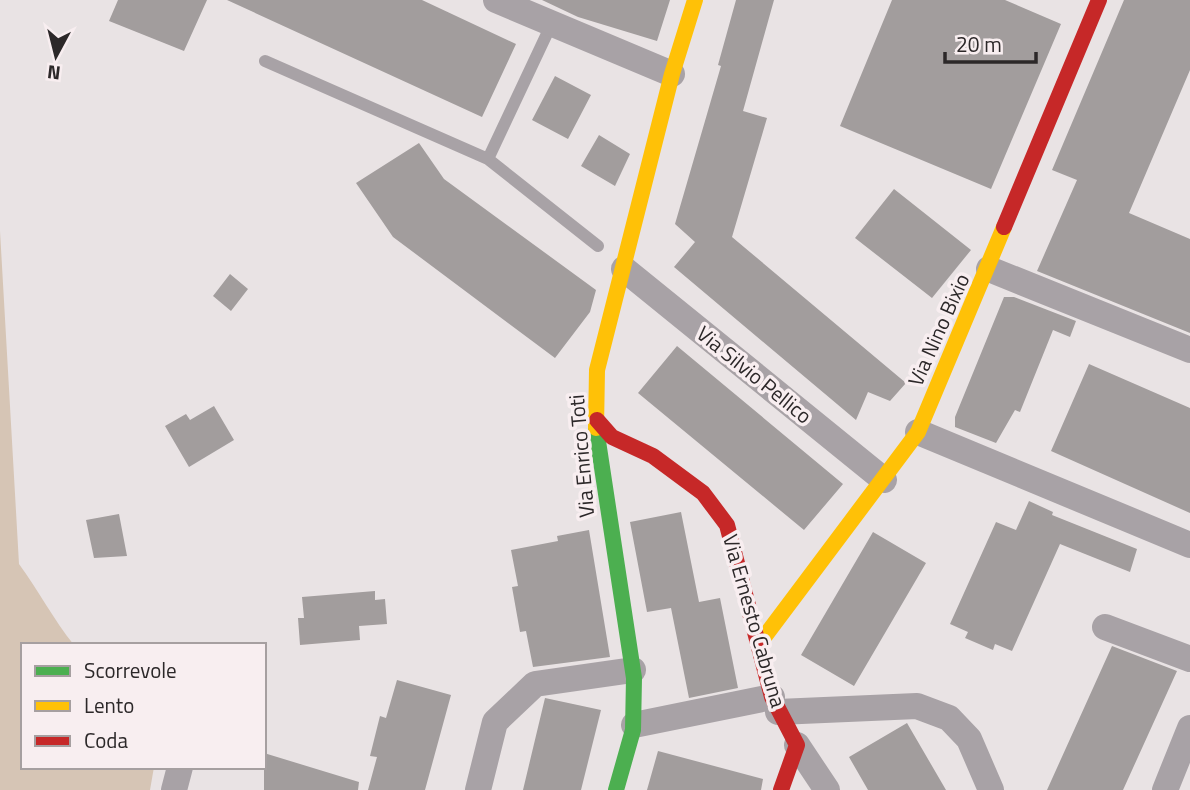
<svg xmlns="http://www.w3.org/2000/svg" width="1190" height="790" font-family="'Titillium Web',sans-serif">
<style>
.green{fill:#d6c5b5}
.building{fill:#a29d9d}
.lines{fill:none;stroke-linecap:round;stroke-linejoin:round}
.lane{stroke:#a8a2a6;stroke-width:12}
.street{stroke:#a8a2a6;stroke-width:26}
.fast{stroke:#4caf50;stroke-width:16}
.slow{stroke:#ffc107;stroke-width:16}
.jam{stroke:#c62828;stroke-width:16}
.labels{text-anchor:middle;stroke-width:7;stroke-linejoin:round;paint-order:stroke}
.street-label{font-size:21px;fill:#2c2829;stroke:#f8eef0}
</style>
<rect width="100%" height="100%" fill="#e9e3e4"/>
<!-- green -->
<path class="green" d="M 0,231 L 19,564 C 39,591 53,619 74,645 L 23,645 L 23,767 L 154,767 L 150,790 L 0,790 Z"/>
<!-- building -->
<path class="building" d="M 118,0 L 207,0 L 184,51 L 109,21 Z
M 227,0 L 422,0 L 516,44 L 482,117 Z
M 542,0 L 670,0 L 657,41 L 578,17 Z
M 736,0 L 774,0 L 743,111 L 767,118 L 732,237 L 906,383 L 890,401 L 868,392 L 856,420 L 674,267 L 695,242 L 675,224 L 721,66 L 718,65 Z
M 892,0 L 1005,0 L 1061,24 L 991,189 L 840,126 Z
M 1124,0 L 1190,0 L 1190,70 L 1129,213 L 1190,239 L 1190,333 L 1037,271 L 1077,180 L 1052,170 Z
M 555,76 L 591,95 L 568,139 L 532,120 Z
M 599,135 L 630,154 L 615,186 L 581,166 Z
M 419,143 L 444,179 L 596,290 L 590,312 L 555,358 L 393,237 L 356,183 Z
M 894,189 L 971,250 L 932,298 L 855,238 Z
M 230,274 L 248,289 L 231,311 L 213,296 Z
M 1004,297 L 1014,297 L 1076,321 L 1070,337 L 1053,330 L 1020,412 L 1015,410 L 996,443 L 955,427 L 955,417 Z
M 677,346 L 843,484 L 804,530 L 638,393 Z
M 1089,364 L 1190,408 L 1190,513 L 1051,451 Z
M 214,406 L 234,440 L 189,467 L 165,426 L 186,414 L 190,420 Z
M 1029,501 L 1053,512 L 1052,515 L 1137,549 L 1130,572 L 1060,544 L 1012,651 L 995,644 L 993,650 L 965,638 L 968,632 L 950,624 L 996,522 L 1016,530 Z
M 681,512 L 699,602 L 720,598 L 738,688 L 689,698 L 671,608 L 647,612 L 630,522 Z
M 119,514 L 127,556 L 94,558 L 86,520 Z
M 589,530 L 610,657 L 533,667 L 526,631 L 520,632 L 512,587 L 518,586 L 511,550 L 558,541 L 557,536 Z
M 873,532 L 926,563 L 854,686 L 801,655 Z
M 375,591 L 375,600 L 385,599 L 387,624 L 359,626 L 360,640 L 300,645 L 298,618 L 304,618 L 302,597 Z
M 1112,646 L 1177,671 L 1123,790 L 1047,790 Z
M 397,680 L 451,695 L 425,790 L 368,790 L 377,757 L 370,756 L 380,716 L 386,718 Z
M 545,698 L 601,710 L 581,790 L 523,790 Z
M 907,723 L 946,790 L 868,790 L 849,757 Z
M 658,751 L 763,779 L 761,790 L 647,790 Z
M 264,753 L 359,782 L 358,790 L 264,790 Z"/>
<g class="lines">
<!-- lane -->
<path class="lane" d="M 552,23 L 488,159 L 598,246
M 265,61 L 488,159"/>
<!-- street -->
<path class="street" d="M 496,0 L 672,74
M 624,269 L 884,480
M 989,269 L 1190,350
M 918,432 L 1190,545
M 1105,627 L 1190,659
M 778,712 L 917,706 L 949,718 L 969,739 L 991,790
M 634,725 L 772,697
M 797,745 L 827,790
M 174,790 L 180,767
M 478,790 L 495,722 L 535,684 L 633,670
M 1165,790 L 1190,728"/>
<!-- fast -->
<path class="fast" d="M 596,428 L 634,678 L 633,730 L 616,790"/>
<!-- slow -->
<path class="slow" d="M 596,428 L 597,370 L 672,74 L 695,0
M 759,644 L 918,432 L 1004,227"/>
<!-- jam -->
<path class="jam" d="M 1004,227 L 1099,0
M 597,420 L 612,437 L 653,456 L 703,493 L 727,525 L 772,697 L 797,745 L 781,790"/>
</g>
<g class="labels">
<!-- street labels -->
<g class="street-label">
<text transform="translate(939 330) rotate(-66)" y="7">Via Nino Bixio</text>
<text transform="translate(754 375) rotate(39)" y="7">Via Silvio Pellico</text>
<text transform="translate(582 456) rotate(-95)" y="7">Via Enrico Toti</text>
<text transform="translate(754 621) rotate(74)" y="7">Via Ernesto Cabruna</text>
</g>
</g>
<!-- legend -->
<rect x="21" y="643" width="245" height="126" fill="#f8eef0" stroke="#a69fa0" stroke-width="2"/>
<rect x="35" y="666" width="35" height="10" fill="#4caf50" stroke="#a69fa0" stroke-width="2"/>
<text x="84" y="678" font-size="21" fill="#2c2829">Scorrevole</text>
<rect x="35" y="701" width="35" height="10" fill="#ffc107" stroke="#a69fa0" stroke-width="2"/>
<text x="84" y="713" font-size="21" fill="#2c2829">Lento</text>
<rect x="35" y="736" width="35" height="10" fill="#c62828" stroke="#a69fa0" stroke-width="2"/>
<text x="84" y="748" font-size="21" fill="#2c2829">Coda</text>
<!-- north arrow -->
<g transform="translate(56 56) rotate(187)" stroke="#f8eef0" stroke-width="5" paint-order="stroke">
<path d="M0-5L12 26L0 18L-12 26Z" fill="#2c2829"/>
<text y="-10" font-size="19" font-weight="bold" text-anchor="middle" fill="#2c2829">N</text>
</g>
<!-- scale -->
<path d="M945 52v10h91v-10" fill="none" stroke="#2c2829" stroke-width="3.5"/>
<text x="956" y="52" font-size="21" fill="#2c2829" stroke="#f8eef0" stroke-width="5" paint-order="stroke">20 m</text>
</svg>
